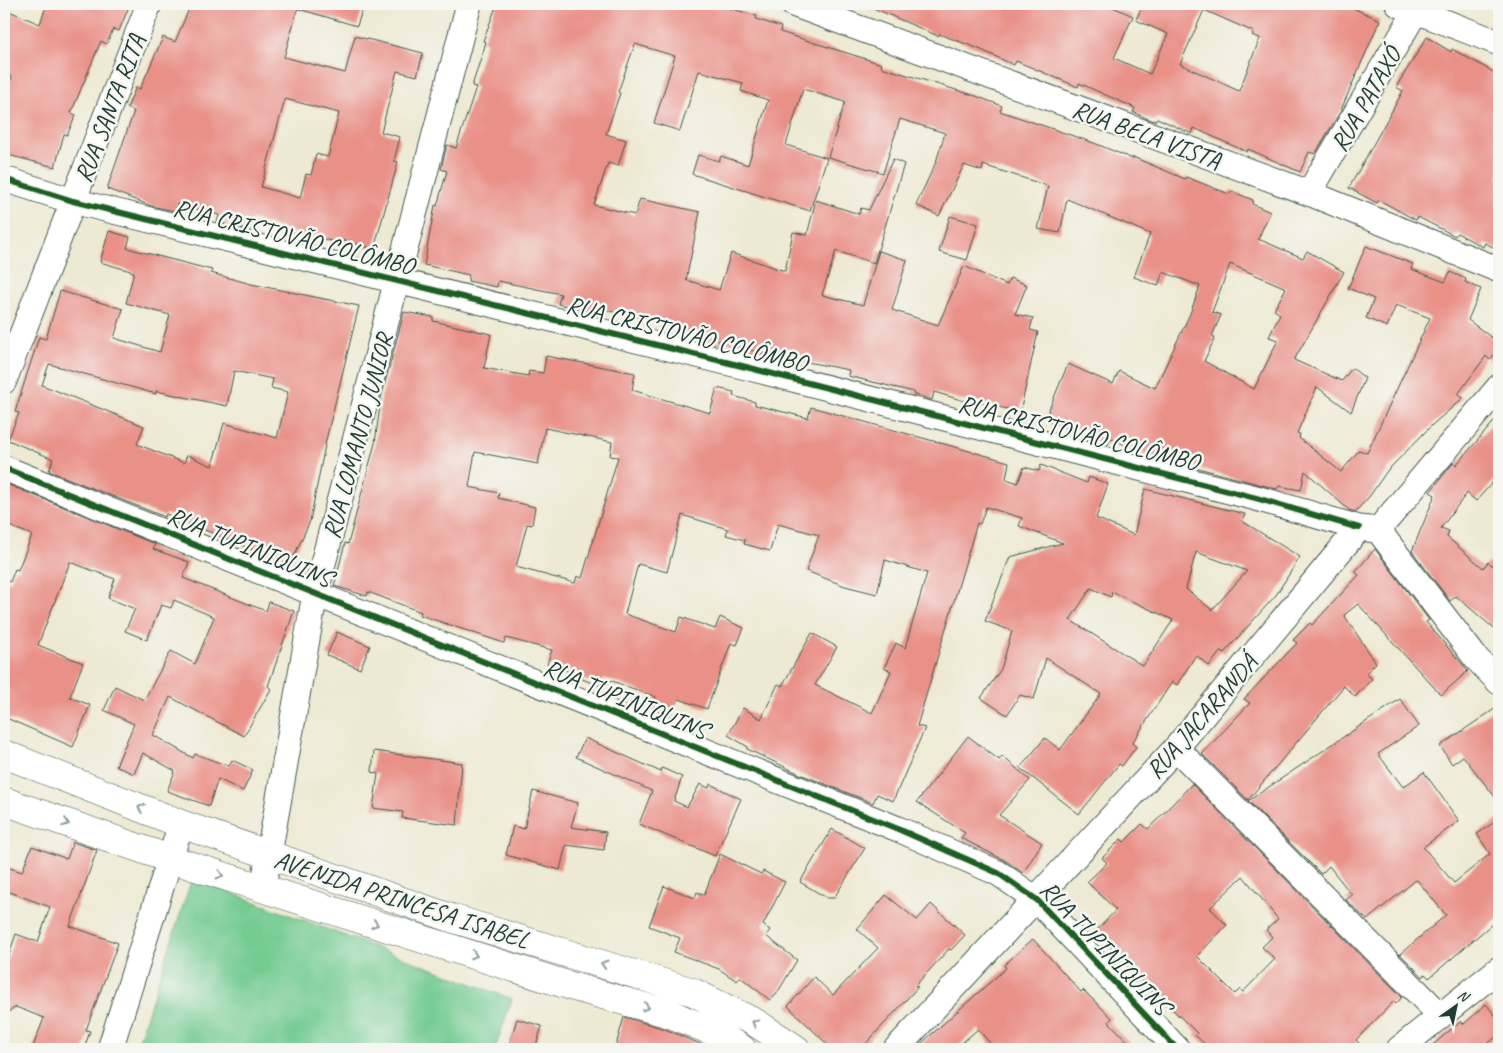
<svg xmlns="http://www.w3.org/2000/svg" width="1503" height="1053" font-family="Caveat,sans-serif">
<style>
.green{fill:#73cb91;stroke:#498462}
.building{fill:#e99087;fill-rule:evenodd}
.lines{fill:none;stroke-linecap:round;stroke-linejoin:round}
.minor-casing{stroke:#3e574c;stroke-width:27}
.major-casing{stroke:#3e574c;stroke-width:29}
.minor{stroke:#fff;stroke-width:25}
.major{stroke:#fff;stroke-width:28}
.cycleway-casing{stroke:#f6f6f2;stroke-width:9}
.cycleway{stroke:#1b5e20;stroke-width:6}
.oneway{stroke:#8f9e9a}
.labels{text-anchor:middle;stroke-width:5;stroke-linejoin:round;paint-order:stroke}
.street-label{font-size:25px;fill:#1f3d34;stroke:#f6f6f2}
</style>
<rect width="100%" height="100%" fill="#f6f6f2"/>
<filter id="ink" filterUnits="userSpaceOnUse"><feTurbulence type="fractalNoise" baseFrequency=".02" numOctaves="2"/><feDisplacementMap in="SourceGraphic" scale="10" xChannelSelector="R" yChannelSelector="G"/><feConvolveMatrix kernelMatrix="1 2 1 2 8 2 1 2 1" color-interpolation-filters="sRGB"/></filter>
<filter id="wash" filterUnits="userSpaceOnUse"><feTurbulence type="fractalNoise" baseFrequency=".0096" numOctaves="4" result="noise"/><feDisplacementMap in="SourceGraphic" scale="20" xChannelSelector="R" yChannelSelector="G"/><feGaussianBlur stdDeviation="1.12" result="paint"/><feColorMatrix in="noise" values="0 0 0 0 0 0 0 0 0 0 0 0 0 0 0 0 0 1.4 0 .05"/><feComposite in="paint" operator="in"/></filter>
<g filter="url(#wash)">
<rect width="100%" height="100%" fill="#ede9d2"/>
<!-- green -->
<path class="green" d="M 192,878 L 512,999 L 495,1049 L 136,1049 Z"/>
<g id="blocks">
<!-- building -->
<path class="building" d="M 47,4 L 130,4 L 119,31 L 113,29 L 107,44 L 101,41 L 71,113 L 76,115 L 67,135 L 64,134 L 55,167 L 4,154 L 4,97 L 12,77 L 4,73 L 4,9 L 40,24 Z
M 191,4 L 299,4 L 284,57 L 345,73 L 355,36 L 423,53 L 417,76 L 397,71 L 381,132 L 400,137 L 394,161 L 398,162 L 374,249 L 341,240 L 340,243 L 292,232 L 252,219 L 249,230 L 217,222 L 219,215 L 177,204 L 175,211 L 151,206 L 107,189 L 134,111 L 127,108 L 136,87 L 140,89 L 163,37 L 175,42 ZM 285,99 L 339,113 L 328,157 L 316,154 L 311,175 L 306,174 L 300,198 L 261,187 Z
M 300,4 L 364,4 L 357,26 L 299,9 Z
M 497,4 L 715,4 L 757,16 L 756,19 L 781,27 L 780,32 L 882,64 L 881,67 L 976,96 L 1002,106 L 1000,111 L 1094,143 L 1133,159 L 1133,157 L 1185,179 L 1186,177 L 1229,194 L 1231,191 L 1253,200 L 1252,204 L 1270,212 L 1258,239 L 1303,258 L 1307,251 L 1344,272 L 1294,360 L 1342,381 L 1352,368 L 1365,378 L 1351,412 L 1317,387 L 1297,433 L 1300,434 L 1299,438 L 1341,472 L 1359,450 L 1367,453 L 1430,318 L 1396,305 L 1387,327 L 1366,318 L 1374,299 L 1348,288 L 1366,246 L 1413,264 L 1411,269 L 1445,282 L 1450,272 L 1466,279 L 1465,282 L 1481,289 L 1468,320 L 1499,343 L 1499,348 L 1490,360 L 1486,356 L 1458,394 L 1463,398 L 1432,425 L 1387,471 L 1369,497 L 1355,512 L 1349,510 L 1305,471 L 1301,490 L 1279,486 L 1277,489 L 1198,468 L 1169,454 L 1166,460 L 1143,454 L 1111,438 L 1108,445 L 1083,439 L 1074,435 L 1075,432 L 1045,419 L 1068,364 L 1113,384 L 1119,371 L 1155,388 L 1190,314 L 1200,286 L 1163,272 L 1158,286 L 1134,277 L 1150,234 L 1067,199 L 1060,233 L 1038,229 L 1048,186 L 983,165 L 982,171 L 964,165 L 939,216 L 916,205 L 936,162 L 945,133 L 900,119 L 883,173 L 828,157 L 845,102 L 803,89 L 786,145 L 827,158 L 810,211 L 692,174 L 698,155 L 719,161 L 721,156 L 748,165 L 768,100 L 741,91 L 743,83 L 699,71 L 680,131 L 654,123 L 675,56 L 635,44 L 618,92 L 620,93 L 606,134 L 626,140 L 618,166 L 608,163 L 594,205 L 635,215 L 640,199 L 700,212 L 686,280 L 719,290 L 731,253 L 785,271 L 793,232 L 807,235 L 816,200 L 859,214 L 861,208 L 869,210 L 893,159 L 904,164 L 874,263 L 836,251 L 822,295 L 863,305 L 879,251 L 907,260 L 892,310 L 938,325 L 964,266 L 1007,285 L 1010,278 L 1027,285 L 1015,314 L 1033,318 L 1030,330 L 1038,332 L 1020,412 L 969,400 L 968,402 L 934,392 L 932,400 L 913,394 L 914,392 L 848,376 L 849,370 L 760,353 L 719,340 L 718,345 L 675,331 L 676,327 L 651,320 L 595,308 L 593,312 L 558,304 L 561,294 L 498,281 L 497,287 L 468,281 L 469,275 L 424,265 L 435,205 L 437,206 L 447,171 L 441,169 L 447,145 L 456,148 L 476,87 L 472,86 L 486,42 L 483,41 ZM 1230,264 L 1286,288 L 1274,310 L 1280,314 L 1269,337 L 1278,340 L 1254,389 L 1204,361 L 1215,338 L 1212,336 L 1221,315 L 1212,312 Z
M 864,4 L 1106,4 L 1133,16 L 1114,58 L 1150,74 L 1168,34 L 1136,20 L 1143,4 L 1344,4 L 1380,20 L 1340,112 L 1315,154 L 1309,152 L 1300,172 L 1248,149 L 1247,152 L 1194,128 L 1192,134 L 1157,118 L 1155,121 L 1146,118 L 1133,112 L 1135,108 L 1079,83 L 1078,87 L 1016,61 L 1014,65 L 977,48 L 939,34 L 938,36 ZM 1204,10 L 1254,32 L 1252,35 L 1260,38 L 1239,91 L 1180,64 Z
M 1427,37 L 1451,52 L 1452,49 L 1499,75 L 1499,250 L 1485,243 L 1483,247 L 1457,233 L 1455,236 L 1418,217 L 1416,220 L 1379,200 L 1377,203 L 1349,188 L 1403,91 L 1396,87 Z
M 950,216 L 978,224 L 967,260 L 939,252 Z
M 109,231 L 130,237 L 127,248 L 212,270 L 211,273 L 251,284 L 359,306 L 326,440 L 310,521 L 290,565 L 166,514 L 165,517 L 49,471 L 53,459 L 8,440 L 19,413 L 15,412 L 39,337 L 46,339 L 60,291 L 123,309 L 114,338 L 160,352 L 170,315 L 126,303 L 134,272 L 100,262 ZM 49,364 L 156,394 L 156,391 L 227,406 L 234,371 L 273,379 L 271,388 L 288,392 L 277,438 L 224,423 L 212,466 L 187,455 L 184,463 L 137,444 L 144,426 L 42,385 Z
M 404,312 L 433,317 L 433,321 L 491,334 L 484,368 L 528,376 L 529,371 L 543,373 L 546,356 L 635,373 L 632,390 L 710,413 L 717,388 L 734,392 L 733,396 L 755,402 L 755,405 L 808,418 L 811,407 L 1009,462 L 1006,479 L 1018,483 L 1024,467 L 1039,471 L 1041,465 L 1087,483 L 1089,477 L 1108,484 L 1096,518 L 1134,535 L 1145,489 L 1245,514 L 1242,521 L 1300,557 L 1276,595 L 1224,653 L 1221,651 L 1209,666 L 1196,655 L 1177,685 L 1172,682 L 1132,743 L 1136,747 L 1122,766 L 1119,764 L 1079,814 L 1020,768 L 1045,738 L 1060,750 L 1101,694 L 1046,658 L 1034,699 L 1020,695 L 1007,715 L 981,698 L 1001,669 L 1012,631 L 985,621 L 1010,557 L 1063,543 L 1019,526 L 1022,518 L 986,507 L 980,524 L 977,523 L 917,726 L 925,728 L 893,801 L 877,794 L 873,803 L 800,774 L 747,749 L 748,747 L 728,735 L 743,708 L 761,719 L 778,684 L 782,686 L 812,633 L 837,647 L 815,685 L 872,713 L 891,671 L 884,668 L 896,643 L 905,648 L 927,573 L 885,560 L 877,594 L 845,586 L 806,571 L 819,535 L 778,524 L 770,551 L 744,544 L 745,540 L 726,535 L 728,529 L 682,515 L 667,572 L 638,564 L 625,614 L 676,632 L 681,617 L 715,629 L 720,617 L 744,628 L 737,645 L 731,643 L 707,709 L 679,699 L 668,717 L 651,707 L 656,697 L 604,678 L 600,686 L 582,679 L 583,676 L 547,664 L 552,650 L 506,638 L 504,643 L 420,615 L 421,612 L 368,592 L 367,596 L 334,586 L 345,543 L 348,544 L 375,443 L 381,398 ZM 545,428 L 612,442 L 610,456 L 618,457 L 582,578 L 577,576 L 575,583 L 516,567 L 527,524 L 532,525 L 535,507 L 498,498 L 499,493 L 469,487 L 475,452 L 538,464 ZM 1196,552 L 1247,571 L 1212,610 L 1186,589 ZM 1091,588 L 1111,597 L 1112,592 L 1173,620 L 1143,666 L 1070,620 Z
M 1499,416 L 1499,475 L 1476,501 L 1467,493 L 1441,528 L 1449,531 L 1447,537 L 1483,568 L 1488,562 L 1499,571 L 1499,633 L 1456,596 L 1450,601 L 1412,551 L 1435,495 L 1430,492 L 1453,463 L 1456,465 Z
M 4,483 L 155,544 L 153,549 L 189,562 L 183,578 L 266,611 L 269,602 L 294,611 L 268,686 L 271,689 L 244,736 L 170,697 L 153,735 L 193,758 L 195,754 L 229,766 L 232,760 L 253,770 L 243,791 L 218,779 L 209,806 L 167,791 L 175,771 L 143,753 L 134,774 L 116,766 L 134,724 L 104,710 L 115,686 L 144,700 L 171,651 L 195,664 L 214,617 L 174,600 L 171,608 L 161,605 L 147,640 L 125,631 L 135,609 L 108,598 L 115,579 L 70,562 L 38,645 L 83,663 L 70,697 L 90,705 L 73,747 L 4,717 L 4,579 L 10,582 L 15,569 L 18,570 L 32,535 L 4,524 Z
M 1375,549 L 1429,620 L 1426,622 L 1468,671 L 1441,695 L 1358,604 L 1344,615 L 1376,663 L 1366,673 L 1372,679 L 1355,697 L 1344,686 L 1248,800 L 1202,754 L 1250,703 L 1244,699 L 1297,643 L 1293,640 L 1310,623 L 1312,625 L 1359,575 L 1355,572 Z
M 337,632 L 370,646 L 360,669 L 327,655 Z
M 1400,699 L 1419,726 L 1378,754 L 1403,787 L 1424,772 L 1459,821 L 1423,847 L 1454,883 L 1490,854 L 1477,834 L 1499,819 L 1499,918 L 1429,978 L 1425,974 L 1423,977 L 1400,954 L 1446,915 L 1418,881 L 1416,880 L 1367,920 L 1346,900 L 1352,895 L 1329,866 L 1321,874 L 1248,801 Z
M 1499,706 L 1499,802 L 1463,756 L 1452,764 L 1440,746 Z
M 968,736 L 999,760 L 1002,756 L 1030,780 L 999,815 L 1042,843 L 1023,873 L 1006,861 L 961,838 L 965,833 L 917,802 Z
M 585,738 L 661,772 L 662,768 L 682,777 L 674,801 L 687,807 L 700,784 L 709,788 L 710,784 L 741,799 L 715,856 L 639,824 L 652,791 L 576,757 Z
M 374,751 L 462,763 L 457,825 L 402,818 L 403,812 L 373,808 L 378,774 L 372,772 Z
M 1192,784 L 1402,997 L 1396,1004 L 1394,1001 L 1356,1040 L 1365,1049 L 1210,1049 L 1195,1035 L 1197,1033 L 1122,961 L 1124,959 L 1096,931 L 1116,910 L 1087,882 L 1107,863 L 1102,858 L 1121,839 L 1124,842 L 1142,824 L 1148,829 ZM 1243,876 L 1278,919 L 1266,930 L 1272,937 L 1262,947 L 1275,959 L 1243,992 L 1240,989 L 1235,994 L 1197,956 L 1227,925 L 1210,908 Z
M 533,791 L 578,803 L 571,827 L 606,832 L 604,850 L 566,845 L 560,870 L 506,855 L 513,826 L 524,829 Z
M 832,829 L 865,848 L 834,898 L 827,898 L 800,882 Z
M 73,842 L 97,850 L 70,926 L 118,943 L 86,1030 L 90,1031 L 84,1049 L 32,1049 L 44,1018 L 16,1007 L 4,1014 L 4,969 L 16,934 L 38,942 L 50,907 L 4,890 L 4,866 L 22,872 L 32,846 L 67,859 Z
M 720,854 L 761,874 L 763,871 L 785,882 L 763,925 L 770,930 L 766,936 L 797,960 L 776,995 L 770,1000 L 740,977 L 737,981 L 719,969 L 674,952 L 680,938 L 649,926 L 664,886 L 695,898 L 697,892 L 704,895 Z
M 886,895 L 917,920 L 931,904 L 965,935 L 951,950 L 949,949 L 915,986 L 918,987 L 861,1049 L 832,1049 L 788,1006 L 814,977 L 833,995 L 878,948 L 857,929 Z
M 1033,939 L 1081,992 L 1083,990 L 1112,1018 L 1109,1022 L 1135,1049 L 995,1049 L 978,1029 L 955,1049 L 915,1049 L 1006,968 L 1004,965 Z
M 1486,1004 L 1499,1020 L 1499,1034 L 1482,1049 L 1428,1049 L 1461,1021 L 1464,1024 Z
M 624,1017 L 665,1029 L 712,1049 L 615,1049 Z
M 517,1019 L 542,1026 L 535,1049 L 508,1049 Z"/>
</g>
</g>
<g filter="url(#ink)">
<use href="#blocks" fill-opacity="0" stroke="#3e574c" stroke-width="1"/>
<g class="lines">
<defs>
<path id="minor" d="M 793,4 L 1309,193 L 1499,270
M 1398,4 L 1499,43
M 4,179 L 73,201 L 750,368 L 1256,498 L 1359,528
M 1309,193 L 1420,4
M 4,381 L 149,4
M 4,468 L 898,829 L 998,873 L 1037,900 L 1177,1049
M 1378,530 L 1475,657 L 1499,682
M 1176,748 L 1440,1015
M 263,888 L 315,594 L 469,4
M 110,1049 L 181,824
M 896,1049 L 1176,748 L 1359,528 L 1378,530 L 1499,387
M 1399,1049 L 1499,969"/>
<path id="major" d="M 4,754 L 181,824 L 451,918 L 693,992 L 756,1023 L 796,1049
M 4,801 L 170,859 L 574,987 L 670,1014 L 714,1032 L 742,1049"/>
</defs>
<!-- minor casing -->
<use href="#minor" class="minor-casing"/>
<!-- major casing -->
<use href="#major" class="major-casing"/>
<!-- minor -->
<use href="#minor" class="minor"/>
<!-- major -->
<use href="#major" class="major"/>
<defs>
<path id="cycleway" d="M 4,179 L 73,201 L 750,368 L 1256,498 L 1359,528
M 4,468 L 898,829 L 998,873 L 1037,900 L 1177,1049"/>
</defs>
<!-- cycleway casing -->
<use href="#cycleway" class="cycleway-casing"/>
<!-- cycleway -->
<use href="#cycleway" class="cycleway"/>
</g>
<!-- one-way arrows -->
<defs><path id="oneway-chevron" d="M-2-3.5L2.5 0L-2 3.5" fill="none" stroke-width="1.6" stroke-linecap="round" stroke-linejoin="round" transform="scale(1.25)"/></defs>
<g class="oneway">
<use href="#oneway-chevron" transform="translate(141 808) rotate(-159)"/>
<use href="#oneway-chevron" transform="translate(66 823) rotate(19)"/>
<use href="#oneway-chevron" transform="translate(220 875) rotate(17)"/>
<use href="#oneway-chevron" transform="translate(375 924) rotate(18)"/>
<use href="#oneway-chevron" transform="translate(474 955) rotate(18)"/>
<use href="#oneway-chevron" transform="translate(604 964) rotate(-163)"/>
<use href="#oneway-chevron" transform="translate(646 1007) rotate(16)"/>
<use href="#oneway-chevron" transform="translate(755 1023) rotate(-151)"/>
</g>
</g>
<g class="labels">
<!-- street labels -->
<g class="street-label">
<text transform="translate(1365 99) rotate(-60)" y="9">RUA PATAXÓ</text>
<text transform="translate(109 108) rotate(-69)" y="9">RUA SANTA RITA</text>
<text transform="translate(1147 134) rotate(20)" y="9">RUA BELA VISTA</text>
<text transform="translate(294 236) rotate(14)" y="9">RUA CRISTOVÃO COLÔMBO</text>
<text transform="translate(687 333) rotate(14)" y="9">RUA CRISTOVÃO COLÔMBO</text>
<text transform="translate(1079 432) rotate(14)" y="9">RUA CRISTOVÃO COLÔMBO</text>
<text transform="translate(357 436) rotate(-75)" y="9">RUA LOMANTO JUNIOR</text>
<text transform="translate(250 546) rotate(22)" y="9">RUA TUPINIQUINS</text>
<text transform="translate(626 698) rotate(22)" y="9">RUA TUPINIQUINS</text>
<text transform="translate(1201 716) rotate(-49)" y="9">RUA JACARANDÁ</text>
<text transform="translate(402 899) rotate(18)" y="9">AVENIDA PRINCESA ISABEL</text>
<text transform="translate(1106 947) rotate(46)" y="9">RUA TUPINIQUINS</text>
</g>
</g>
<!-- margin -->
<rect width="1503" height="1053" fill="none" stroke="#f6f6f2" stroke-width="20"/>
<!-- north arrow -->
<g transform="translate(1456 1006) rotate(33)" stroke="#f6f6f2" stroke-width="4" paint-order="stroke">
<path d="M0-4L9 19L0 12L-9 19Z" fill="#1f3d34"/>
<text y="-8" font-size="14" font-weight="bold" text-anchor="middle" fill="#1f3d34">N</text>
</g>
</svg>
